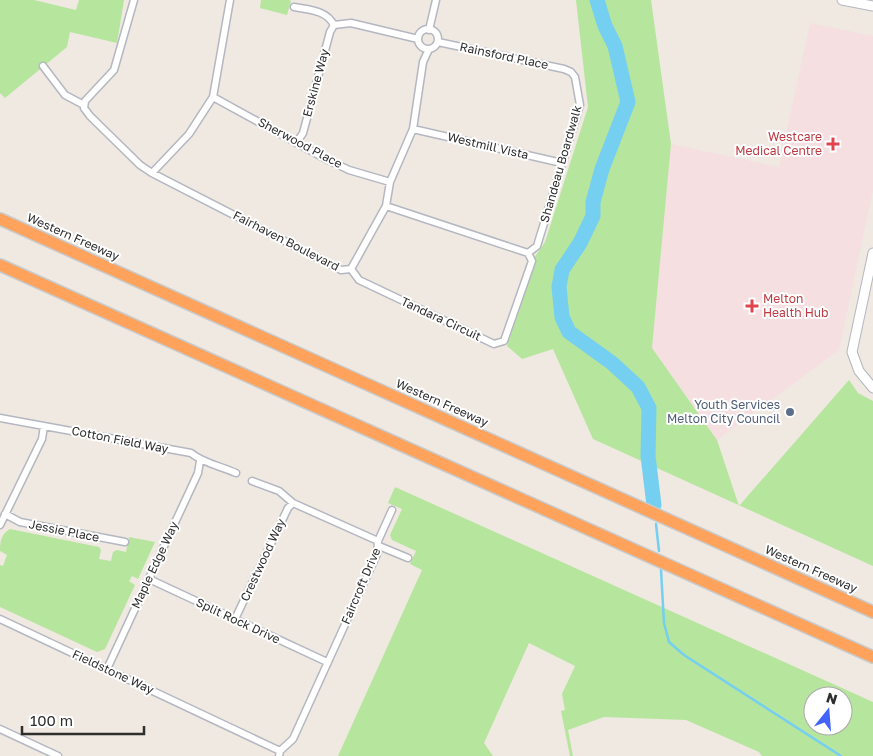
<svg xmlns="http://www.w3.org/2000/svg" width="873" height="756" font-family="'Golos Text',sans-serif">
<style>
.medical{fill:#f5dfe0}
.green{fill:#b6e59e;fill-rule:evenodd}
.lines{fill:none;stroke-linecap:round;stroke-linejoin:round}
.stream{stroke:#75cff0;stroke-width:2.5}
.river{stroke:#75cff0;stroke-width:15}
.street-casing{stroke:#b4b7c1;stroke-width:9}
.secondary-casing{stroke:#b4b7c1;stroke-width:11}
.highway-casing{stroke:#c9c9c9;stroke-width:14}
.street{stroke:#fff;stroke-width:6}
.secondary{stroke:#fff;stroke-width:9}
.highway{stroke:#ffa35c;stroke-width:11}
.health-dot{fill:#e0444e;stroke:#fff;stroke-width:2}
.service-dot{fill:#5c6f8a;stroke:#fff;stroke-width:2}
.labels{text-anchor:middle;stroke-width:4;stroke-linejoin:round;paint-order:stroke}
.street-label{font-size:12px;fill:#2e2e2e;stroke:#fff}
.health-label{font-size:12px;fill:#be3a42;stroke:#fff;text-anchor:end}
.service-label{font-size:12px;fill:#4e5e75;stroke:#fff;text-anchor:end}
</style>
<rect width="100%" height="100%" fill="#efe9e1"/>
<!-- medical -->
<path class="medical" d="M 810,23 L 873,36 L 873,190 L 839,350 L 717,440 L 652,348 L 671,144 L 779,167 Z"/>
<!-- green -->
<path class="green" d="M 0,0 L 34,0 L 76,10 L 79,0 L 124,0 L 117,43 L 70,32 L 67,47 L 5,98 L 0,93 Z
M 261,0 L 289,0 L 291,1 L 287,15 L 260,8 Z
M 576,0 L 651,0 L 671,144 L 652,348 L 717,440 L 739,506 L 849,380 L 858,393 L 873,401 L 873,566 L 593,439 L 553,349 L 522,359 L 507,346 L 534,266 L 534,258 L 545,242 L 588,107 Z
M 395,487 L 873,702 L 873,756 L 762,756 L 759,752 L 686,720 L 604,717 L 568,730 L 573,756 L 570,756 L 561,711 L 565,710 L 562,694 L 575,666 L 529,643 L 484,743 L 493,756 L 338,756 L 422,570 L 410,564 L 416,551 L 392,540 L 390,535 L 402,509 L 388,503 ZM 813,696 L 843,696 L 843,726 L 813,726 Z
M 10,529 L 99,547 L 101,550 L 99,559 L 111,561 L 113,552 L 117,550 L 126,552 L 129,537 L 155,542 L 138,579 L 132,576 L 129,581 L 135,585 L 105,649 L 97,652 L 0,607 L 0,565 L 3,566 L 7,555 L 0,551 C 0,542 1,534 10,529 Z"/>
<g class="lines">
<!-- stream -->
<path class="stream" d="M 656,524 L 659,551
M 661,570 L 664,623 L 669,642 L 684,655 L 841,756"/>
<!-- river -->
<path class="river" d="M 597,0 L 605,26 L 615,46 L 628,102 L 602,169 L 593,202 L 593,216 L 580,243 L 562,270 L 559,287 L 562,317 L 569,332 L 612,363 L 638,387 L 649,408 L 648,456 L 654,505"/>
<defs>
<path id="street" d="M 134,0 L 114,70 L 85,101 L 84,108 L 90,116 L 140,165 L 152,173 L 341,270 L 351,269
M 294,7 C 310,10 326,10 334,25
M418 39a10 10 0 1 1 20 0a10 10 0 1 1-20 0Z
M 429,30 L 436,0
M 438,42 L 564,69 L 571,72 L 575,77 L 580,105 L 537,246 L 528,253
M 43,66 L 65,95 L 84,105
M 213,97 L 326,159 L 349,170 L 390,182
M 413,129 L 562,163
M 297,142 L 303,133 L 330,32 L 334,25 L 351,23 L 418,39
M 152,173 L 189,134 L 213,97 L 230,0
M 351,269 L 359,280 L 494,344 L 504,341 L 532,261 L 528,253 L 386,206
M 351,269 L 386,206 L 390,182 L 413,129 L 423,62 L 429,49
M 0,418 L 191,453 C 203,463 220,466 236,473
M 252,481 L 279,491 L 293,503 L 378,541
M 5,514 L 20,522 L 125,542
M 0,525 L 42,439 L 44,426
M 379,546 L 408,558
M 149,579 L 327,662
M 0,619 L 280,751
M 235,619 L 288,508 L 293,503
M 107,669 L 198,473 L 200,461
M 0,729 L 58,756
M 279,756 L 280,751 L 293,739 L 377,554 L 378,541 L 392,510"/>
<path id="secondary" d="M 842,0 L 873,6
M 873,253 L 852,352 L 859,371 L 873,388"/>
<path id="highway" d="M 0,219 L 873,612
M 0,265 L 873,657"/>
</defs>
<!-- street casing -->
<use href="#street" class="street-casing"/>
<!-- secondary casing -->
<use href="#secondary" class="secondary-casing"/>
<!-- highway casing -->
<use href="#highway" class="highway-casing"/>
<!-- street -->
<use href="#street" class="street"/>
<!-- secondary -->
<use href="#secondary" class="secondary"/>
<!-- highway -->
<use href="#highway" class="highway"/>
</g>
<!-- markers -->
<g class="health-dot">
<path d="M830.5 136.5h5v5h5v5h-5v5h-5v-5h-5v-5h5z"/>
<path d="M749.5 298.5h5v5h5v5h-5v5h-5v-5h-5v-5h5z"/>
</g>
<circle class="service-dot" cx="790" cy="412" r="5"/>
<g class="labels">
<!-- street labels -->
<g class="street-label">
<text transform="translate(504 56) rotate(12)" y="4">Rainsford Place</text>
<text transform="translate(316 83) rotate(-75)" y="4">Erskine Way</text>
<text transform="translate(300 143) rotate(28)" y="4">Sherwood Place</text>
<text transform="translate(488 146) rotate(13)" y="4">Westmill Vista</text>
<text transform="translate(561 164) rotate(-74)" y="4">Shandeau Boardwalk</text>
<text transform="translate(73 237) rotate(24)" y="4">Western Freeway</text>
<text transform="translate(286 241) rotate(27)" y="4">Fairhaven Boulevard</text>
<text transform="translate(441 319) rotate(25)" y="4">Tandara Circuit</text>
<text transform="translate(442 403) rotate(24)" y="4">Western Freeway</text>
<text transform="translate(120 440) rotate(11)" y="4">Cotton Field Way</text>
<text transform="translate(64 531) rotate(11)" y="4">Jessie Place</text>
<text transform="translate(263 560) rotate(-65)" y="4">Crestwood Way</text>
<text transform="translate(155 565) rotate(-65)" y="4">Maple Edge Way</text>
<text transform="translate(811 569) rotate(24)" y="4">Western Freeway</text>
<text transform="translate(361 586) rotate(-67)" y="4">Faircroft Drive</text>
<text transform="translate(238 621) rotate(25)" y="4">Split Rock Drive</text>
<text transform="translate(113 672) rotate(25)" y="4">Fieldstone Way</text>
</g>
<!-- health labels -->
<g class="health-label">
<text x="822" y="141">Westcare<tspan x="822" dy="14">Medical Centre</tspan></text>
<text x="763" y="303" text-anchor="start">Melton<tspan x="763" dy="14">Health Hub</tspan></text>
</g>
<!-- service labels -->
<g class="service-label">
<text x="780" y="409">Youth Services<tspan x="780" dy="14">Melton City Council</tspan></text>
</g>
</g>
<!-- north arrow -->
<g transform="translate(828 711) rotate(17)"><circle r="24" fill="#ffffff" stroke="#ababab"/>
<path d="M0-4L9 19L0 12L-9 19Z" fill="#4264fb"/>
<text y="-8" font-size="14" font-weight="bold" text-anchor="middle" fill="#2e2e2e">N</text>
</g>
<!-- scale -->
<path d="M22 726v8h122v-8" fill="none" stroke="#2e2e2e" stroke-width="2.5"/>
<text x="30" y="726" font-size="15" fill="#2e2e2e" stroke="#ffffff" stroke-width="4" paint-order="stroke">100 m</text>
</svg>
